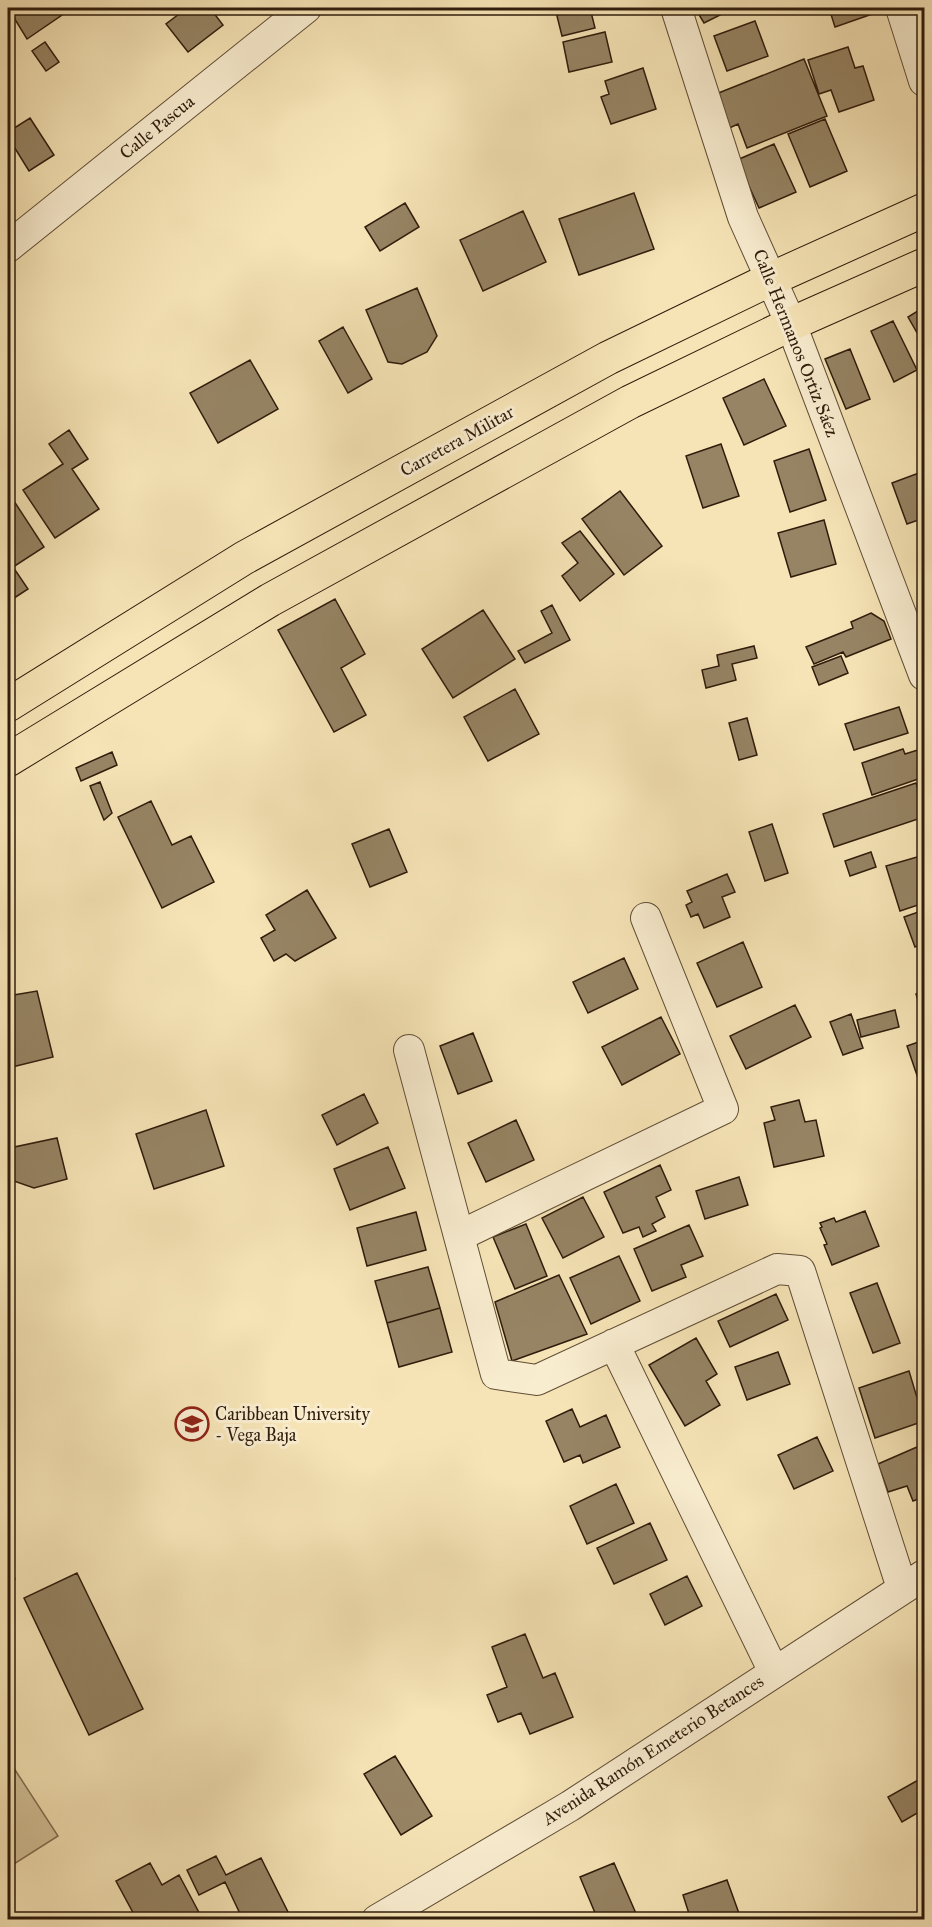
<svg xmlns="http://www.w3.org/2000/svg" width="932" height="1927" font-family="'IM FELL Great Primer',serif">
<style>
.green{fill:#d4c299;stroke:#826f52;stroke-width:1.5}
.building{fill:#968464;stroke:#2f1c0c;stroke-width:1.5}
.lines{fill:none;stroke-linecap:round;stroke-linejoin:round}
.minor-casing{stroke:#614e36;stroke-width:32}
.major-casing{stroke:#2f1c0c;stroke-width:35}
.minor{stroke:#f9edd0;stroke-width:30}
.major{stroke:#f6e4b6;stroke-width:33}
.labels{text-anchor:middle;stroke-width:6;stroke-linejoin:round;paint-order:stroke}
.street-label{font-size:18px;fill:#2f1c0c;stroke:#f9edd0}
.poi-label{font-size:18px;fill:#2f1c0c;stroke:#f9edd0;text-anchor:start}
</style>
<rect width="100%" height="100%" fill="#f6e4b6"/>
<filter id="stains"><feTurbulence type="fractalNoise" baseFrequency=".00333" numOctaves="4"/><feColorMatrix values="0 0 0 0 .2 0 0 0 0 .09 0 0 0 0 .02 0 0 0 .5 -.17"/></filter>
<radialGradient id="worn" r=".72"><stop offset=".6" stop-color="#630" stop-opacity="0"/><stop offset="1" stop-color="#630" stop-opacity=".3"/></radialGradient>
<!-- green -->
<path class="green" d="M 8,1759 L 58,1836 L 14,1864 L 8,1854 Z"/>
<!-- building -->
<path class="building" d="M 8,8 L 57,8 L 62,15 L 27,39 Z
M 174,8 L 210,8 L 223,25 L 188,52 L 166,24 L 179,14 Z
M 555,8 L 590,8 L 595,28 L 562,36 Z
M 695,8 L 734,8 L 704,23 Z
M 829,8 L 876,8 L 878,12 L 835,27 Z
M 755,21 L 768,56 L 727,71 L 714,36 Z
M 605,32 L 612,62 L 569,72 L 563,42 Z
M 45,42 L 59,62 L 46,71 L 32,51 Z
M 848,47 L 855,68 L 863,66 L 874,100 L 839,112 L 831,90 L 819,94 L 808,60 Z
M 804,59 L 827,116 L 747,148 L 738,124 L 725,130 L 711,96 Z
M 643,68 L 656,109 L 611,124 L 601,97 L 609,94 L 605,81 Z
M 30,118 L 54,155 L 29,171 L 8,137 L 8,132 Z
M 825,119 L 847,171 L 810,187 L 788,134 Z
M 774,144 L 796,192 L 759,208 L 737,160 Z
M 634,193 L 654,249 L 579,275 L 559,219 Z
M 405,203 L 419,227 L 380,251 L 365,227 Z
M 523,211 L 546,262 L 483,291 L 460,240 Z
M 417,288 L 437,336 L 427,352 L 402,364 L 388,362 L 366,310 Z
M 924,307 L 924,345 L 908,317 Z
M 893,321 L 917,370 L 894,382 L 871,331 Z
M 343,327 L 372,379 L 348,393 L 319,341 Z
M 850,349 L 870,399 L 846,409 L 825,359 Z
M 250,360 L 278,409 L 218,443 L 190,393 Z
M 764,379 L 786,426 L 744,445 L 723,398 Z
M 69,430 L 88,459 L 72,469 L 99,509 L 55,538 L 23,490 L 63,464 L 49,444 Z
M 721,444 L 739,496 L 703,508 L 686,456 Z
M 809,449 L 826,500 L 790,512 L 774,461 Z
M 924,471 L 924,518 L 907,524 L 892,483 Z
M 620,491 L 662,546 L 624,575 L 582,519 Z
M 12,498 L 44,547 L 13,567 L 28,589 L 8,602 L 8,501 Z
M 824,520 L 836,564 L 791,577 L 778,533 Z
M 580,531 L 614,574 L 580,601 L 562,576 L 578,563 L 562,543 Z
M 335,599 L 365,654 L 341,668 L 366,715 L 334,732 L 278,630 Z
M 552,605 L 570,640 L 525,663 L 518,651 L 552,633 L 541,611 Z
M 483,610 L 515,659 L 453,698 L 422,649 Z
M 871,613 L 884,621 L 891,639 L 846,657 L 843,652 L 814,664 L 806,647 L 853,628 L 851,622 Z
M 754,646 L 757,658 L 732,664 L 736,680 L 706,688 L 702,670 L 719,666 L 717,655 Z
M 841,656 L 848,673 L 819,685 L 812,667 Z
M 515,689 L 539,734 L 488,761 L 464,717 Z
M 899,707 L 908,733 L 854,750 L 845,724 Z
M 747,718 L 757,755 L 739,760 L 729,723 Z
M 924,748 L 924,777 L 872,795 L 862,763 L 903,749 L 905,754 Z
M 112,752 L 117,765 L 81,781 L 76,768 Z
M 100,782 L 112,813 L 104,820 L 90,786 Z
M 916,783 L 924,809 L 924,817 L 834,847 L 823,814 Z
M 151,801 L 172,845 L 191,836 L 214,882 L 162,908 L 118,817 Z
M 772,824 L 788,873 L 765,881 L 749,832 Z
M 389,829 L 407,872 L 370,887 L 352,844 Z
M 871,852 L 876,867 L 850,876 L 845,861 Z
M 924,855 L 924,903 L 900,911 L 886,866 Z
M 727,874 L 735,892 L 722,897 L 730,917 L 704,928 L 698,914 L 691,917 L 686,905 L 692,902 L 687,891 Z
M 307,890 L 336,938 L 295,961 L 286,954 L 274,961 L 261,938 L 275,930 L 266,915 Z
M 924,910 L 924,943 L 915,947 L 904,917 Z
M 743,942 L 762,987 L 717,1007 L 697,963 Z
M 624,958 L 638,989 L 588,1013 L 573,982 Z
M 37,991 L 53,1057 L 8,1068 L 8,996 Z
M 924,991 L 924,1020 L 916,994 Z
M 795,1005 L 811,1037 L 746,1069 L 730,1036 Z
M 895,1010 L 899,1027 L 861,1037 L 857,1020 Z
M 851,1014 L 863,1048 L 843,1055 L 830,1022 Z
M 661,1017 L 680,1054 L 622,1085 L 602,1047 Z
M 473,1033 L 492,1081 L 458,1094 L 440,1046 Z
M 924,1040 L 924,1083 L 920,1084 L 907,1046 Z
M 364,1094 L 378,1123 L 337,1145 L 322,1115 Z
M 799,1100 L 805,1122 L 816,1120 L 824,1156 L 774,1167 L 764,1123 L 775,1120 L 771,1107 Z
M 206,1110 L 224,1166 L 154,1189 L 136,1134 Z
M 516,1120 L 534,1160 L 486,1182 L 468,1143 Z
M 8,1121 L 14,1147 L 57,1138 L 67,1179 L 34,1188 L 8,1179 Z
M 388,1147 L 405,1188 L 350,1210 L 334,1169 Z
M 660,1165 L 671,1190 L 656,1197 L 665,1217 L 652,1224 L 656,1231 L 643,1237 L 639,1227 L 623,1233 L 604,1192 Z
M 739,1177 L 748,1205 L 705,1219 L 696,1191 Z
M 583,1197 L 604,1237 L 563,1258 L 542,1218 Z
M 865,1211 L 879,1246 L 832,1265 L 824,1245 L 827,1244 L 820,1228 L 822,1227 L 820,1223 L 834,1218 L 836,1222 Z
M 416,1212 L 426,1250 L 367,1266 L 357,1228 Z
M 526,1224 L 547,1276 L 515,1289 L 493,1237 Z
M 689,1225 L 703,1256 L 681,1265 L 686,1277 L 652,1291 L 634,1249 Z
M 619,1256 L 640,1301 L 591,1324 L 570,1278 Z
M 428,1267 L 440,1308 L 387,1323 L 375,1281 Z
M 559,1275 L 587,1334 L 512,1361 L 495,1302 Z
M 877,1283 L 900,1343 L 873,1353 L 850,1293 Z
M 776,1294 L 788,1320 L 730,1347 L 718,1321 Z
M 440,1308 L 452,1352 L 399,1367 L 387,1323 Z
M 696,1338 L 717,1374 L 706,1381 L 720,1405 L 685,1426 L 649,1365 Z
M 778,1352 L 790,1384 L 747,1400 L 735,1367 Z
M 909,1371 L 924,1421 L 875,1438 L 859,1388 Z
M 572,1409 L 580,1427 L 606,1415 L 620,1447 L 583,1463 L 580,1455 L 564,1462 L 546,1421 Z
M 817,1437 L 833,1471 L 794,1489 L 778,1455 Z
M 924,1444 L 924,1497 L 913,1501 L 907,1486 L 888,1492 L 878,1464 Z
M 616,1484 L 634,1523 L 587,1544 L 570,1506 Z
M 650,1523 L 667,1560 L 614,1584 L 597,1548 Z
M 8,1563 L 15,1579 L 8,1582 Z
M 77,1573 L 143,1709 L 89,1735 L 24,1598 Z
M 687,1576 L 702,1606 L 665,1625 L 650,1594 Z
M 525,1634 L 543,1678 L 555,1673 L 573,1717 L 530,1734 L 521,1713 L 498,1722 L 487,1695 L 507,1687 L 492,1647 Z
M 395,1756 L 432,1816 L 401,1835 L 364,1774 Z
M 920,1779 L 924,1787 L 924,1809 L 902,1822 L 888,1797 Z
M 216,1856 L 226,1875 L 261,1858 L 291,1918 L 287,1920 L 243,1920 L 225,1882 L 199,1895 L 187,1870 Z
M 150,1863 L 162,1885 L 179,1875 L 203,1920 L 137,1920 L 116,1881 Z
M 614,1863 L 638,1918 L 633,1920 L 598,1920 L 580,1877 Z
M 727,1880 L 741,1919 L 691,1920 L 683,1895 Z"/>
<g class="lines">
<defs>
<path id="minor" d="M 676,8 L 743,217 L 791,324 L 924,675
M 901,8 L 924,81
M 8,247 L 306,8
M 409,1050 L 496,1374 L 537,1380 L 777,1269 L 800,1271 L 902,1588
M 459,1236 L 723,1109 L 646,918
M 614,1344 L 774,1672
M 377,1920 L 570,1806 L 924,1575"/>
<path id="major" d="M 8,705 L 244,558 L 608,358 L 771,279 L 924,210
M 8,760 L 270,600 L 630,402 L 791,324 L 924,265"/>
</defs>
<!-- minor casing -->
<use href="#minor" class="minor-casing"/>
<!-- major casing -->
<use href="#major" class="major-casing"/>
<!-- minor -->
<use href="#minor" class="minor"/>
<!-- major -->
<use href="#major" class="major"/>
</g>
<!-- icons -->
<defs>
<symbol id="university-ring" viewBox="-11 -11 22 22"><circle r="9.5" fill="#f9edd0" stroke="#8f2418" stroke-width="1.5"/><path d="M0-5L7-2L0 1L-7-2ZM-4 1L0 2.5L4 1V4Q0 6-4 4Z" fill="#8f2418"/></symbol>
</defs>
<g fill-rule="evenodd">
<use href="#university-ring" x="173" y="1405" width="38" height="38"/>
</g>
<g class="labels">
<!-- street labels -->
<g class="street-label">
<text transform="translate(157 127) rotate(-39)" y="6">Calle Pascua</text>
<text transform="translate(796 343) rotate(68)" y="6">Calle Hermanos Ortiz Sáez</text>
<text transform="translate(457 441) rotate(-29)" y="6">Carretera Militar</text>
<text transform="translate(653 1750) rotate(-33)" y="6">Avenida Ramón Emeterio Betances</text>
</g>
<!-- poi labels -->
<g class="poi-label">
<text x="215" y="1420">Caribbean University<tspan x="215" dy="21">- Vega Baja</tspan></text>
</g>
</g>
<!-- margin -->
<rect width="932" height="1927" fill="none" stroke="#f6e4b6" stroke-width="30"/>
<rect x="9" y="9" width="914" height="1909" fill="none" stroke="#2f1c0c" stroke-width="3"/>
<rect x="15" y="15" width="902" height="1897" fill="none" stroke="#2f1c0c" stroke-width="1.5"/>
<rect width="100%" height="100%" filter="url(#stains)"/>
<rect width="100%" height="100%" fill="url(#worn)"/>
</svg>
